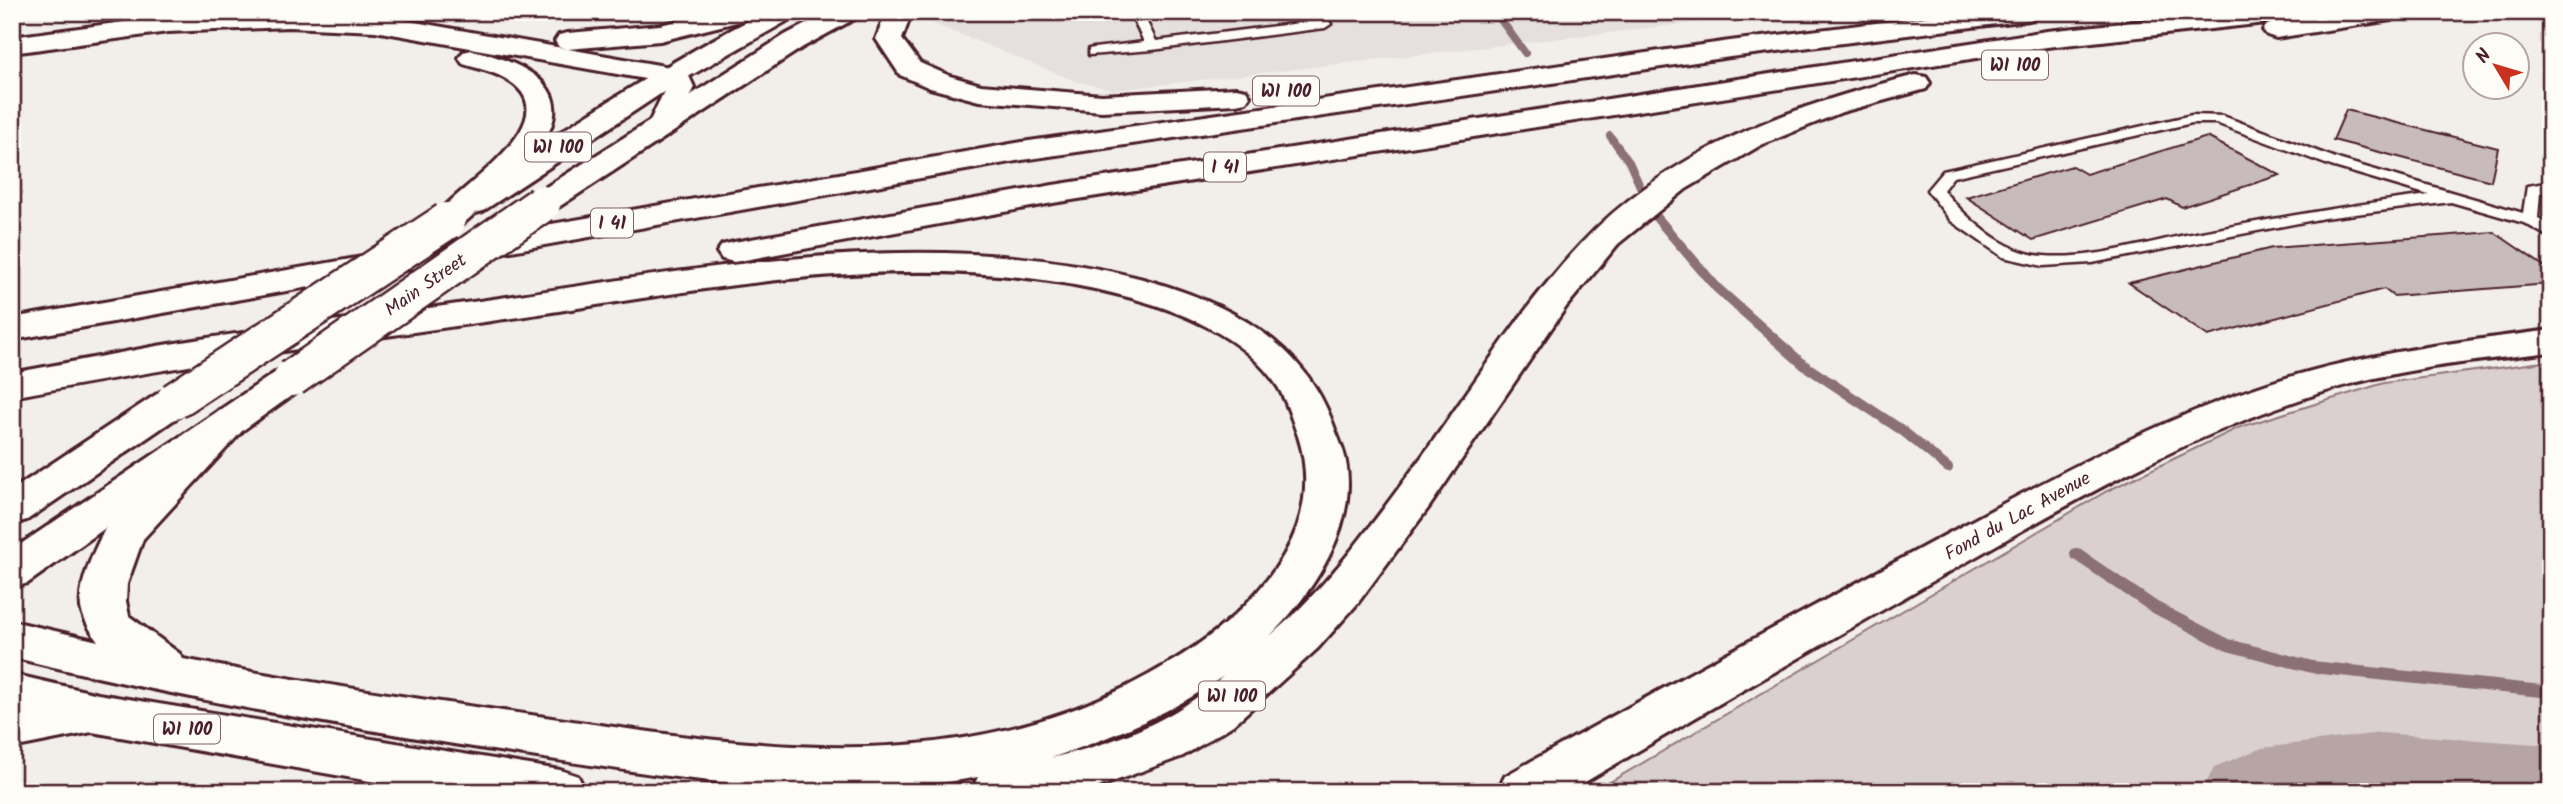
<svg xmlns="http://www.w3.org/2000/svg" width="2563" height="804" font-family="Kalam,sans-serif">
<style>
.built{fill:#e5dfdd}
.green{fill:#d9d0cf;stroke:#92787d;stroke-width:2}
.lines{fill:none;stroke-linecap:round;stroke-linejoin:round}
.stream-far2{stroke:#8b6f75;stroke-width:8}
.stream-far1{stroke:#8b6f75;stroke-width:10}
.stream{stroke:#8b6f75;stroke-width:12}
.river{fill:#b7a5a6;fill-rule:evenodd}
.building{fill:#c8bbbb;stroke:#4a1f2b;stroke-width:2}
.lane-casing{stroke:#4a1f2b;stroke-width:5}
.secondary-casing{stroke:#4a1f2b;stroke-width:6}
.primary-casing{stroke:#4a1f2b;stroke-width:6}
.highway-casing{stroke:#4a1f2b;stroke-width:6}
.lane{fill:#fdfcf7;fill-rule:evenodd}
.secondary{fill:#fdfcf7;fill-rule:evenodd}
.primary{fill:#fdfcf7;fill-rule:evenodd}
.highway{fill:#fdfcf7;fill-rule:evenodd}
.primary-bridge-far1-casing{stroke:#4a1f2b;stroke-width:32;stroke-linecap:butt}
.primary-bridge-casing{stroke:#4a1f2b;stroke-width:41;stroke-linecap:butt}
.primary-bridge-far1{stroke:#fdfcf7;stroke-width:28}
.primary-bridge{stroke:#fdfcf7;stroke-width:36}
.labels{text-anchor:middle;stroke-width:5;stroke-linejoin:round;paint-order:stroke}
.shield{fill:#fdfcf7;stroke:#806168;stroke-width:2}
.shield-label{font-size:18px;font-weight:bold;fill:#4a1f2b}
.street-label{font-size:19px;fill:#4a1f2b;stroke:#fdfcf7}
</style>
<rect width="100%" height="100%" fill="#f2efeb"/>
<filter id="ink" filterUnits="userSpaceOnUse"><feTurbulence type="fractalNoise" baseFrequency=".0143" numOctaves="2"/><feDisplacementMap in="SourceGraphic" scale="14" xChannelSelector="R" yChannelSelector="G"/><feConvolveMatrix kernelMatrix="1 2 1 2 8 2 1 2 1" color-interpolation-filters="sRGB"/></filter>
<g filter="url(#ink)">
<!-- built -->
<path class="built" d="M 928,12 L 1787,12 L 1115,90 L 1078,82 L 929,22 Z"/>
<!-- green -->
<path class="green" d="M 2551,361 L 2551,792 L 1593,792 L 2107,491 L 2240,427 L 2384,383 Z"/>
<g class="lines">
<!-- stream-far2 -->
<path class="stream-far2" d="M 1495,12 L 1525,53
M 1610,136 L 1629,162 L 1649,206"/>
<!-- stream-far1 -->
<path class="stream-far1" d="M 1648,204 L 1652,212 L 1717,288 L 1804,365 L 1903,431 L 1948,468"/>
<!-- stream -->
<path class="stream" d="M 2076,554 L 2154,607 L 2228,645 L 2312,667 L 2551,692"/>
<!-- river -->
<path class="river" d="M 2380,733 L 2551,745 L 2551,792 L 2202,792 L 2214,767 L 2262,748 Z"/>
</g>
<!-- building -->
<path class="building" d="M 2346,110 L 2498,148 L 2491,181 L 2333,140 Z
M 2207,137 L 2280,175 L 2182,207 L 2167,199 L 2033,240 L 1966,197 L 2072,166 L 2086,174 Z
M 2494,232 L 2551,271 L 2551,284 L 2393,296 L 2384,289 L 2208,336 L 2129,283 L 2272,248 Z"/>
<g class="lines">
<defs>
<path id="lane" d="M 1130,12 L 1142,12 L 1156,41 L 1316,21 L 1310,12 L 1323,12 L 1331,24 L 1325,28 L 1152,50 L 1089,55 L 1089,49 L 1094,48 L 1144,42 Z
M 2192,115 L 2223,116 L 2341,160 L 2523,213 L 2527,186 L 2551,182 L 2551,192 L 2540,193 L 2538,218 L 2551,226 L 2551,238 L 2524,223 L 2451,202 L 2324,218 L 2092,263 L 2043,266 L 2003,257 L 1951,221 L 1927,190 L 1943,171 ZM 2192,123 L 2216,123 L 2331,166 L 2429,195 C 2349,205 2270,219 2191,234 C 2144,243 2092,260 2043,256 C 2004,253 1967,219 1943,190 L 1953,177 Z"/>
<path id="secondary" d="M 2551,330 L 2551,352 C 2477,361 2401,368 2330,390 C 2193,431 2070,503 1947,573 C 1820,646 1693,718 1568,792 L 1497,792 L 1505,776 C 1641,700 1777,626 1914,552 C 2031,489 2147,423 2273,382 C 2363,353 2457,342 2551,330 Z"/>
<path id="primary" d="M 765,12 L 797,12 L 794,17 L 674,85 L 483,211 L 472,214 L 461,211 L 456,204 L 461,197 C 560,132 659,66 765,12 Z
M 829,12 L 861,12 L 858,17 L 803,47 L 554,210 L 543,213 L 532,210 L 527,203 L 532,196 L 785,35 Z
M 292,366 L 305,370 L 311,378 L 305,386 L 28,583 L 12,588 L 12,550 L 279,370 Z
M 174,389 L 188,392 L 193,401 L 188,410 L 27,520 L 12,524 L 12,490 L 160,392 Z"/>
<path id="highway" d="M 267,12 L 375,15 L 670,67 L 688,74 L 694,87 L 673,129 L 663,132 L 653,129 L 649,123 L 666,87 L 662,82 L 375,31 L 289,27 L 168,32 L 12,53 L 12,37 L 168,16 Z
M 715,12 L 760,12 L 757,17 L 660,41 L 568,49 L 559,47 L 555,41 L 559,35 L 568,33 L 660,25 Z
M 886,12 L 912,12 L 902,39 L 920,63 L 950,76 L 981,85 L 1102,95 L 1236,88 L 1246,90 L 1250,96 L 1246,102 L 1236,104 L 1102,111 L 979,101 L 930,88 L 900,75 L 876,39 Z
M 1965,12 L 2041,12 L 2038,17 L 2029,20 L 1730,57 L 1022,160 L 12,340 L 12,318 L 1022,142 L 1730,41 Z
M 2227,12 L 2314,12 L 2311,17 L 2341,12 L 2403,12 L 2400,17 L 2391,20 L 2276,38 L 2267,35 L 2263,30 L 2267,25 L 2275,22 L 2047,47 L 1053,203 L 734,262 L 722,259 L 717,252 L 722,245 L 734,242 L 1053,185 L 2047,31 Z
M 472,50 C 626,88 530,166 458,228 L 447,231 L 436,228 L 431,221 C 452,190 579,118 504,78 C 492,71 476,68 463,64 L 459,58 L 463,52 Z
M 1916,75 L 1926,77 L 1930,83 L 1926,89 L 1842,112 L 1761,145 L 1686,189 L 1618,244 L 1566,307 L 1429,507 L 1357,604 L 1318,648 L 1233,725 L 1183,756 L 1085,792 L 971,792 L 978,777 C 832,804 683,779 537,757 C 360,730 186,700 12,657 L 12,621 L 98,641 C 92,633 85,622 82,612 C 75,588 97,543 109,522 L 219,410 L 233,407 L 247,410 L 253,419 L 143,539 L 127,584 L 126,601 L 129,616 L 180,654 L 183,659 C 300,682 419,699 538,716 C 738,745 935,780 1126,687 C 1169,665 1212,639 1246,604 C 1292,557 1319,502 1298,436 C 1292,420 1287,402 1278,387 C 1245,336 1177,309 1120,295 C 922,244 710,289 512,318 C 345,342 178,365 12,397 L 12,373 C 61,364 109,355 157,346 C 259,329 362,318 465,303 C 686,272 918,222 1139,278 C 1221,300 1302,338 1333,424 C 1337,436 1344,449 1346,462 C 1358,526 1313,593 1270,636 C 1328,587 1373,523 1418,462 C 1470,391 1519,310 1580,245 C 1668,150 1794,105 1916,75 ZM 1223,676 C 1174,721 1115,743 1051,758 C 1112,737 1171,714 1223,676 Z
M 12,674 L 98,694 L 560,770 L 578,776 L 586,792 L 432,792 L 92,732 L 12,748 Z"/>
</defs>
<!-- lane casing -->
<use href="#lane" class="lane-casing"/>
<!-- secondary casing -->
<use href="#secondary" class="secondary-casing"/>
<!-- primary casing -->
<use href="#primary" class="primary-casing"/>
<!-- highway casing -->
<use href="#highway" class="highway-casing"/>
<!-- lane -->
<use href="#lane" class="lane"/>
<!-- secondary -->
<use href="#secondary" class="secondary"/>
<!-- primary -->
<use href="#primary" class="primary"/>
<!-- highway -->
<use href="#highway" class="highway"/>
<defs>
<path id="primary-bridge-far1" d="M 539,206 L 543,203"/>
<path id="primary-bridge" d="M 292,378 L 542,204
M 174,401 L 447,221"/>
</defs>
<!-- primary-bridge-far1 casing -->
<use href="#primary-bridge-far1" class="primary-bridge-far1-casing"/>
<!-- primary-bridge casing -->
<use href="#primary-bridge" class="primary-bridge-casing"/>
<!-- primary-bridge-far1 -->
<use href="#primary-bridge-far1" class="primary-bridge-far1"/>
<!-- primary-bridge -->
<use href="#primary-bridge" class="primary-bridge"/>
</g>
</g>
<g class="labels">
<!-- shield labels -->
<g class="shield">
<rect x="1982" y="50.5" width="66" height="29" rx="5"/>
<rect x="1253" y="76.5" width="66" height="29" rx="5"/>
<rect x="525" y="132.5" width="66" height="29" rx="5"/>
<rect x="1204" y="152.5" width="42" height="29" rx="5"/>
<rect x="591" y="208.5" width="42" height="29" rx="5"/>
<rect x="1199" y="681.5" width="66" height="29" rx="5"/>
<rect x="154" y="714.5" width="66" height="29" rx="5"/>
</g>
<g class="shield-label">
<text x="2015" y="71">WI 100</text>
<text x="1286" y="97">WI 100</text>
<text x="558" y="153">WI 100</text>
<text x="1225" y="173">I 41</text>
<text x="612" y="229">I 41</text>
<text x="1232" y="702">WI 100</text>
<text x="187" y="735">WI 100</text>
</g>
<!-- street labels -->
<g class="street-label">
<text transform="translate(425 284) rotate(-35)" y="7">Main Street</text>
<text transform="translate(2017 515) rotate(-29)" y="7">Fond du Lac Avenue</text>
</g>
</g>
<!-- margin -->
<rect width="2563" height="804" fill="none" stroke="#fdfcf7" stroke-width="42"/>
<rect x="21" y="21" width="2521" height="762" fill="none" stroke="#4a1f2b" stroke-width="2.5" filter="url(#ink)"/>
<!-- north arrow -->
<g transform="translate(2496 66) rotate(308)"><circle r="33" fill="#fdfcf7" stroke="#b5a4a5" stroke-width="2"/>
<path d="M0-5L12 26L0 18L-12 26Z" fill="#c8321e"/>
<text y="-10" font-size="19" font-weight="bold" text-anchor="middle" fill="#4a1f2b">N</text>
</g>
</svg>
